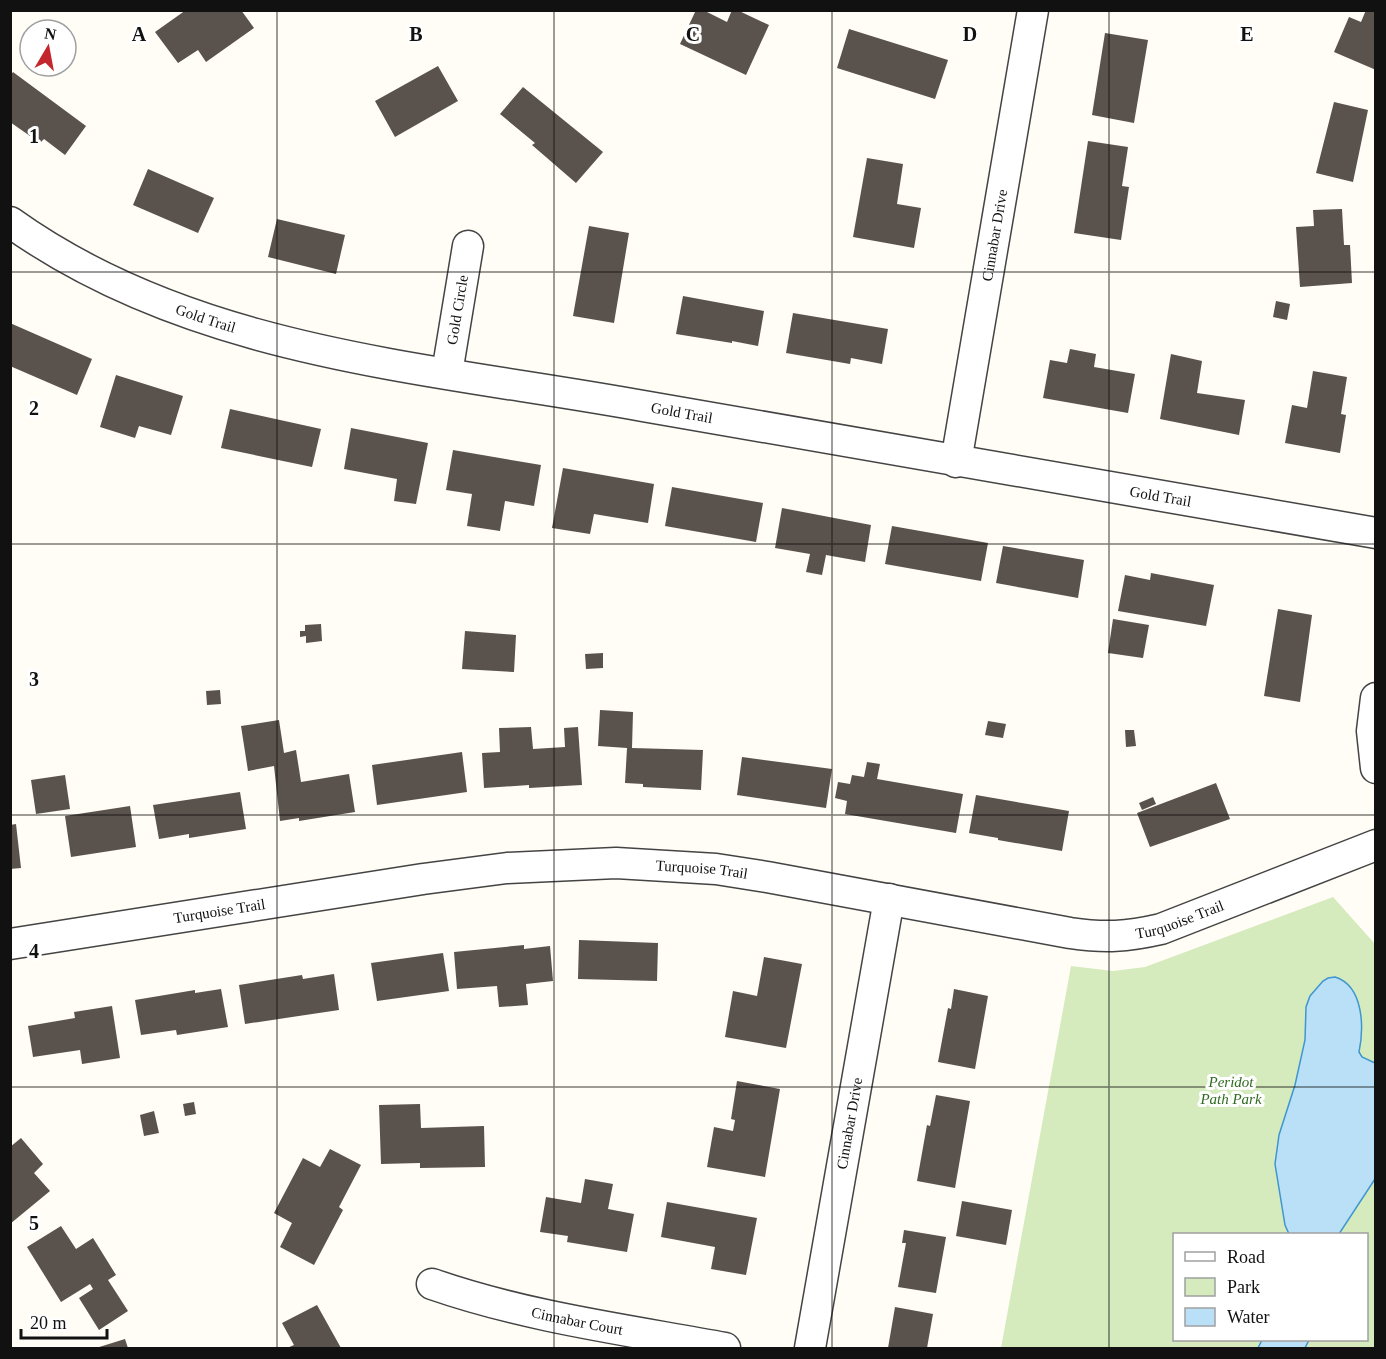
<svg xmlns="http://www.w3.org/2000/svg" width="1386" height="1359" font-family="'Times New Roman',serif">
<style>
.green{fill:#d5ebbd;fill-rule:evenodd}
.water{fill:#b9e0f7;stroke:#3f96cf;stroke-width:1.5}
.building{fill:#5a524d}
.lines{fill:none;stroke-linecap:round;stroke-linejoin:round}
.street-casing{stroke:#444;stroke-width:33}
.street{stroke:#fff;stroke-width:30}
.grid{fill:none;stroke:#111;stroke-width:1.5;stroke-opacity:0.55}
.labels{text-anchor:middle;stroke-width:6;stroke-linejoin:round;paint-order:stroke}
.street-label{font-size:15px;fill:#111;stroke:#fff}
.park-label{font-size:15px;font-style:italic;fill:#2f6b1f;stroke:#fff}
.grid-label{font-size:20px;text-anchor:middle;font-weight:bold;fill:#111;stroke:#fff;stroke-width:6;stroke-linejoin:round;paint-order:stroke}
</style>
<rect width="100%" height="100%" fill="#fffdf5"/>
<!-- green -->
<path class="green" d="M 1333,897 L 1375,944 L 1375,1348 L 1001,1348 L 1071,966 L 1113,971 L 1145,967 ZM 1174,1234 L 1366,1234 L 1366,1340 L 1174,1340 Z"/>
<!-- water -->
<path class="water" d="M 1335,977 C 1364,986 1364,1028 1359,1052 L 1362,1057 L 1375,1063 L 1375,1179 L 1339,1234 L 1289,1234 L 1285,1225 L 1275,1164 L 1279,1135 L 1295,1085 L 1305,1040 L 1306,1007 L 1310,996 L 1323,981 L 1328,978 Z
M 1262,1340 L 1309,1340 L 1305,1348 L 1258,1348 Z"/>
<!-- building -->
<path class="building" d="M 186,10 L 241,10 L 254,28 L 206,62 L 198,50 L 178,63 L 155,32 Z
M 696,10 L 703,10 L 727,22 L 732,10 L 737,10 L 769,25 L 746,75 L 680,44 Z
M 1366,10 L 1376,10 L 1376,70 L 1334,52 L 1349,17 L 1361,22 Z
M 849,29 L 948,60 L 935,99 L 837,68 Z
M 1105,33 L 1148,40 L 1134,123 L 1092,115 Z
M 438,66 L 458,101 L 395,137 L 375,101 Z
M 13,72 L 86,126 L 65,155 L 44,139 L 40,143 L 10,122 L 10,76 Z
M 523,87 L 603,152 L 576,183 L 532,145 L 535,143 L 500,114 Z
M 1334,102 L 1368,110 L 1353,182 L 1316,173 Z
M 1088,141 L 1128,147 L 1122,186 L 1129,187 L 1121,240 L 1074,233 Z
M 867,158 L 903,164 L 897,204 L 921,208 L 914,248 L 853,237 Z
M 148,169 L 214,198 L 198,233 L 133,205 Z
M 1342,209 L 1344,245 L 1350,245 L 1352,283 L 1300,287 L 1296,227 L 1314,226 L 1313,210 Z
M 277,219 L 345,235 L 336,274 L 268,257 Z
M 589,226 L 629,233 L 614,323 L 573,316 Z
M 683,296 L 764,311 L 758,346 L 732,341 L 732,343 L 676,334 Z
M 1276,301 L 1290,304 L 1287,320 L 1273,317 Z
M 793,313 L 888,329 L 882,364 L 851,358 L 850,364 L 786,353 Z
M 10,323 L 92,359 L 77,395 L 10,366 Z
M 1070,349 L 1096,354 L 1094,367 L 1135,374 L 1128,413 L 1043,398 L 1050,360 L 1067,363 Z
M 1171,354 L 1202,361 L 1197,393 L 1245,400 L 1239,435 L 1160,419 Z
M 1313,371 L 1347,377 L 1341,414 L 1346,415 L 1340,453 L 1285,443 L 1292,405 L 1307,408 Z
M 116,375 L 183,396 L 171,435 L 139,426 L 135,438 L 100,427 Z
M 230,409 L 321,429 L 312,467 L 221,448 Z
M 351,428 L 428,443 L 416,504 L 394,501 L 397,479 L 344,469 Z
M 453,450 L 541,465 L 534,506 L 505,501 L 500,531 L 467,526 L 472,494 L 446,490 Z
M 563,468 L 654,484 L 648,523 L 594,514 L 590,534 L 552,528 Z
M 672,487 L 763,503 L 756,542 L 665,526 Z
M 782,508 L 871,525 L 865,562 L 826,555 L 822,575 L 806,572 L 810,554 L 775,548 Z
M 892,526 L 988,543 L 981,581 L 885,564 Z
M 1003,546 L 1084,560 L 1078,598 L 996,583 Z
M 1151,573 L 1214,585 L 1206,626 L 1118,611 L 1125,575 L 1150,580 Z
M 1278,609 L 1312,615 L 1300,702 L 1264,696 Z
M 1113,619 L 1149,625 L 1143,658 L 1108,653 Z
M 321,624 L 322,641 L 306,643 L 306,636 L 300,637 L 300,631 L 305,631 L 305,625 Z
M 465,631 L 516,635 L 514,672 L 462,669 Z
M 603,653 L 603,668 L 586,669 L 585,654 Z
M 220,690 L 221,704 L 207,705 L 206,691 Z
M 600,710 L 633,712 L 632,748 L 703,750 L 701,790 L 643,787 L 643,784 L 625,783 L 627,748 L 598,746 Z
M 279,720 L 284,753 L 296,750 L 301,782 L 349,774 L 355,812 L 299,821 L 299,818 L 280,821 L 274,766 L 248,771 L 241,726 Z
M 988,721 L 1006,724 L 1003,738 L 985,735 Z
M 531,727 L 533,749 L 565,747 L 564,728 L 578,727 L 582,785 L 529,788 L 529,785 L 484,788 L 482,753 L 500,752 L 499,728 Z
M 1125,730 L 1134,730 L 1136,746 L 1126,747 Z
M 462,752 L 467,792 L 377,805 L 372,765 Z
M 742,757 L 832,769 L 826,808 L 737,795 Z
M 867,762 L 880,764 L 877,779 L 963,794 L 956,833 L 845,814 L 847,801 L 835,798 L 838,782 L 850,784 L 852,775 L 864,777 Z
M 65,775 L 70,809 L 36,814 L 31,780 Z
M 1216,783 L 1230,819 L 1150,847 L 1137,813 Z
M 240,792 L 246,829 L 189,838 L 189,834 L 159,839 L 153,805 Z
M 976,795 L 1069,811 L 1062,851 L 998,840 L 998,838 L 969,833 Z
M 1153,797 L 1156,804 L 1142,810 L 1139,803 Z
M 130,806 L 136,847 L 71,857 L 65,816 Z
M 16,824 L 21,868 L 10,869 L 10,825 Z
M 579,940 L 658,943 L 657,981 L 578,979 Z
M 524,945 L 524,949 L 550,946 L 553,981 L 526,984 L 528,1005 L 499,1007 L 497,986 L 457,989 L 454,952 Z
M 443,953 L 449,991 L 377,1001 L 371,963 Z
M 764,957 L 802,964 L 786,1048 L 725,1037 L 733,991 L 757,996 Z
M 334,974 L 339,1010 L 245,1024 L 239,985 L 302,975 L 303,979 Z
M 221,989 L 228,1027 L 177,1035 L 176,1030 L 141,1035 L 135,1000 L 195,990 L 195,993 Z
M 954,989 L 988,996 L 975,1069 L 938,1062 L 948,1008 L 951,1009 Z
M 112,1006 L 120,1058 L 82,1064 L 80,1050 L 33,1057 L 28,1026 L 75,1018 L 74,1012 Z
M 737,1081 L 780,1089 L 765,1177 L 707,1167 L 714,1127 L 733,1131 L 735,1120 L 731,1119 Z
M 936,1095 L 970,1101 L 955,1188 L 917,1181 L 927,1125 L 930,1126 Z
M 194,1102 L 196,1114 L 185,1116 L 183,1104 Z
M 420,1104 L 421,1128 L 484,1126 L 485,1167 L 420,1168 L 420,1163 L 381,1164 L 379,1105 Z
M 154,1111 L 159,1133 L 144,1136 L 140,1115 Z
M 21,1138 L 43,1164 L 34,1173 L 50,1191 L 10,1224 L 10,1147 Z
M 330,1149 L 361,1165 L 339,1207 L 343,1210 L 314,1265 L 280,1247 L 292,1223 L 274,1213 L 303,1158 L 320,1167 Z
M 585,1179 L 613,1184 L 608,1209 L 634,1214 L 627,1252 L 567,1242 L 568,1236 L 540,1232 L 546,1197 L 581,1203 Z
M 962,1201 L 1012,1210 L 1006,1245 L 956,1236 Z
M 667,1202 L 757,1218 L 746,1275 L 711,1269 L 715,1247 L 661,1237 Z
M 61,1226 L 76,1249 L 93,1238 L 116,1275 L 108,1280 L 128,1311 L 99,1330 L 79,1298 L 93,1289 L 90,1284 L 61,1302 L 27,1247 Z
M 904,1230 L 946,1237 L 936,1293 L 898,1287 L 906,1243 L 902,1243 Z
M 317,1305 L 341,1348 L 287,1348 L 294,1345 L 282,1323 Z
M 895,1307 L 933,1314 L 927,1348 L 888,1348 Z
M 125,1339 L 128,1348 L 96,1348 Z"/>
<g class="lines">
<defs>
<g id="street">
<path id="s1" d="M 10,222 C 194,354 428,367 643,406 C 887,449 1131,492 1376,533"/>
<path id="s2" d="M 447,373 L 468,246"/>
<path id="s3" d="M 956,462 L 1033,10"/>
<path d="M 1376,698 L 1372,731 L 1376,768"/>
<path id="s4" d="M 10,944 L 423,879 L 507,868 L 616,863 L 716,869 L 767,877 L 1070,933 C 1105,938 1126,937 1161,929 L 1376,845"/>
<path id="s5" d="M 432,1284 C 527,1317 627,1330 725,1348"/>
<path id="s6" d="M 810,1348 L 889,899"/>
</g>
</defs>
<!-- street casing -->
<use href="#street" class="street-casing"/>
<!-- street -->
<use href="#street" class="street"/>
</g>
<!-- grid -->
<path class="grid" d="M 277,10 L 277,1348M 554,10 L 554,1348M 832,10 L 832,1348M 1109,10 L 1109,1348M 10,272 L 1376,272M 10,544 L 1376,544M 10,815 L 1376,815M 10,1087 L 1376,1087"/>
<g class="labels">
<!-- street labels -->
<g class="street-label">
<text dy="5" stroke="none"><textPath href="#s3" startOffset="230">Cinnabar Drive</textPath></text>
<text dy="5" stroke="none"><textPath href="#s2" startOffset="64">Gold Circle</textPath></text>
<text dy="5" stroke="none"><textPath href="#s1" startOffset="219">Gold Trail</textPath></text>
<text dy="5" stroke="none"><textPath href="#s1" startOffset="705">Gold Trail</textPath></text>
<text dy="5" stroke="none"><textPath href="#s1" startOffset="1191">Gold Trail</textPath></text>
<text dy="5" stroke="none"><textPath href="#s4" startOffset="698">Turquoise Trail</textPath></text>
<text dy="5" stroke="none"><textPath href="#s4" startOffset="212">Turquoise Trail</textPath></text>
<text dy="5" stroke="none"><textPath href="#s4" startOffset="1184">Turquoise Trail</textPath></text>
<text dy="5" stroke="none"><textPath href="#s6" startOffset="228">Cinnabar Drive</textPath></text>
<text dy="5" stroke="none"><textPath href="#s5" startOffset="150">Cinnabar Court</textPath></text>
</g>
<!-- park labels -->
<g class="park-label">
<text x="1231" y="1087">Peridot<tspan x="1231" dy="17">Path Park</tspan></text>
</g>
</g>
<g class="grid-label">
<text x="139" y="41">A</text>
<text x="416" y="41">B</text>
<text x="693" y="41">C</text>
<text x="970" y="41">D</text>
<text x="1247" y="41">E</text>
<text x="34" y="143">1</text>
<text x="34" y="415">2</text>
<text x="34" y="686">3</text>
<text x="34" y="958">4</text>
<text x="34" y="1230">5</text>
</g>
<!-- border -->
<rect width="1386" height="1359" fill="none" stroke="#111111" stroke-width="24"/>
<!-- legend -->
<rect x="1173" y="1233" width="195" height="108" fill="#ffffff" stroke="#a0a0a0" stroke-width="1.5"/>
<rect x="1185" y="1252" width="30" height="9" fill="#ffffff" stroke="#a0a0a0" stroke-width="1.5"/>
<text x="1227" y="1263" font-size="18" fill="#111111">Road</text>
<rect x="1185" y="1278" width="30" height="18" fill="#d5ebbd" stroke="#a0a0a0" stroke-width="1.5"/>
<text x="1227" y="1293" font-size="18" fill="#111111">Park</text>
<rect x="1185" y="1308" width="30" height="18" fill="#b9e0f7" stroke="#a0a0a0" stroke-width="1.5"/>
<text x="1227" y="1323" font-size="18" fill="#111111">Water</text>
<!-- north arrow -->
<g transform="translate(48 48) rotate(10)"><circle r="28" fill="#ffffff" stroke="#a0a0a0" stroke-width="1.5"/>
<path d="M0-4.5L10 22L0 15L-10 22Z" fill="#c4262e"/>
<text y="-9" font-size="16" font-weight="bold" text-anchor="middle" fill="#111111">N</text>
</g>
<!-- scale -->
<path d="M21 1329v9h86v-9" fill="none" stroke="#111111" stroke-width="3"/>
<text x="30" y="1329" font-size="18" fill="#111111" stroke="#ffffff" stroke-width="4.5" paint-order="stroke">20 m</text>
</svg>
